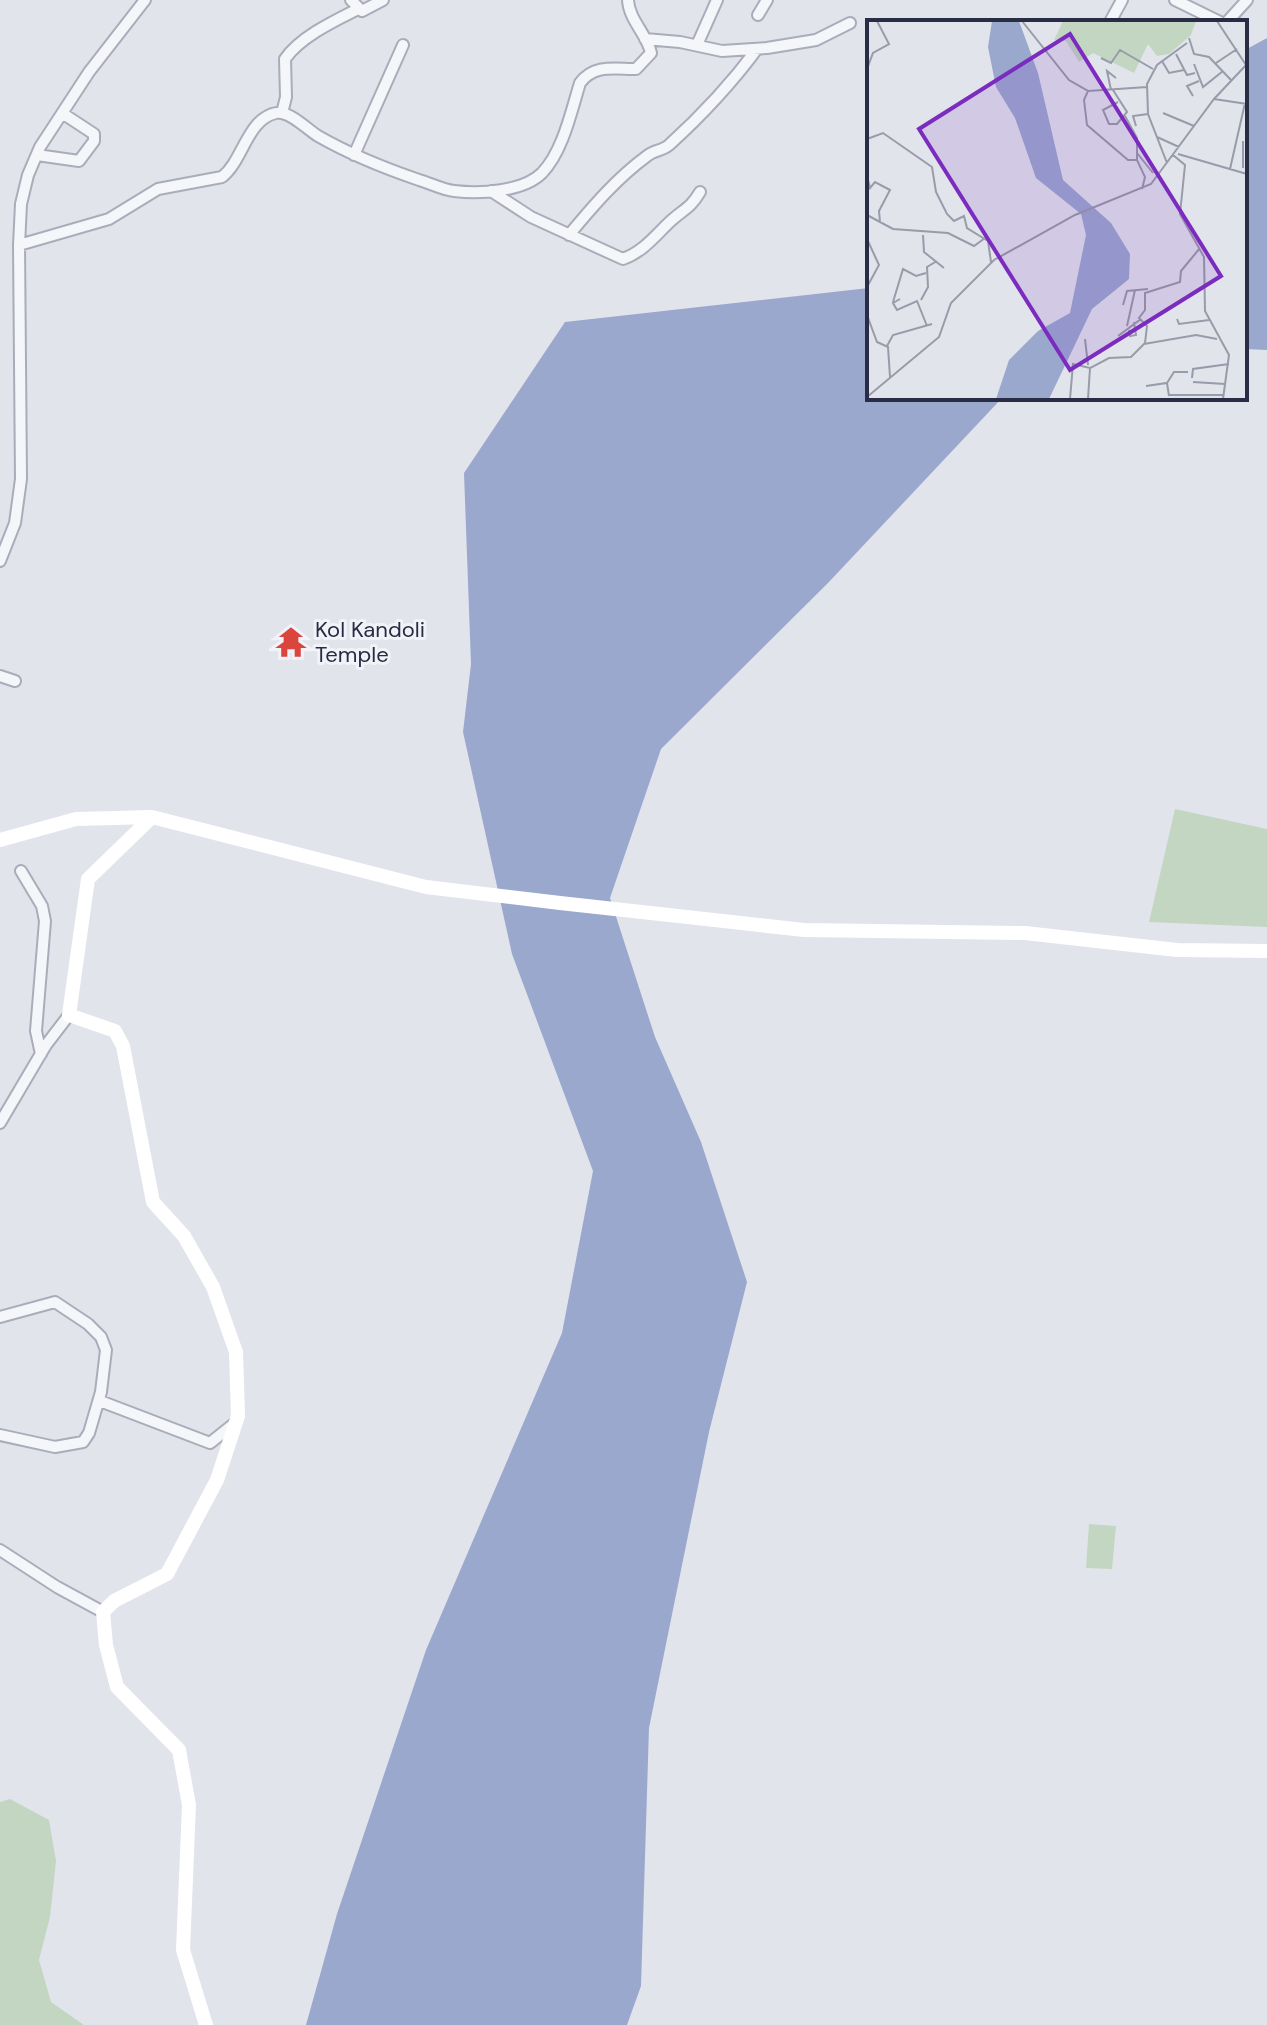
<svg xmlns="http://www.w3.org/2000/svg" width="1267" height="2025" font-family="'DM Sans',sans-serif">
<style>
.green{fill:#c3d6c2}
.water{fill:#9aa8ce}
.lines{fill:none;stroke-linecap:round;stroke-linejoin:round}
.minor-casing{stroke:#aaadb9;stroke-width:14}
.minor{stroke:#f5f6f9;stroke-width:10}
.secondary{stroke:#fff;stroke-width:14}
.labels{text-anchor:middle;stroke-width:6;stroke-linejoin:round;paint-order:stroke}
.poi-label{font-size:22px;fill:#282d45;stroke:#f2f3f8;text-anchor:start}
.inset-road{fill:none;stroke:#989ba9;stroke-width:2}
.view{fill:#7b2cbf;fill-opacity:0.15;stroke:#7b2cbf;stroke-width:4}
.inset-edge{fill:none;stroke:#282d45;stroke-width:4}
</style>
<rect width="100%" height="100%" fill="#e2e4eb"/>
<!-- green -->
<path class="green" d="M 1175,809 L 1267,829 L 1267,927 L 1149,922 Z
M 1089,1524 L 1116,1526 L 1112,1569 L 1086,1568 Z
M 10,1799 L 49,1820 L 56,1861 L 50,1917 L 39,1960 L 51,2002 L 84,2025 L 0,2025 L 0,1802 Z"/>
<!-- water -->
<path class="water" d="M 1267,38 L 1267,350 L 1245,349 L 1245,50 Z
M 869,288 L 869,398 L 1002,398 L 828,583 L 661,749 L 610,898 L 655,1037 L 701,1142 L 747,1282 L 709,1432 L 649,1728 L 641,1986 L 627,2025 L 306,2025 L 337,1914 L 426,1650 L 562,1333 L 593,1171 L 512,954 L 463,732 L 471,664 L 464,473 L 565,322 Z"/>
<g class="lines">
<defs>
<path id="minor" d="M 351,0 L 362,11 L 383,0
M 1175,0 L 1220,22
M 758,15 L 767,0
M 1110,22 L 1122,0
M 1227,22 L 1247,0
M 645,39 L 680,42 L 722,51 L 767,48 L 816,40 L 850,23
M 697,45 L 717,0
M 282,113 L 286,97 L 285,59 C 300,37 334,21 358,9
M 37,155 L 79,161 L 94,141 L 94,134 L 62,113
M 354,155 L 403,45
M 491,191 L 531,217 L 623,259 C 645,251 657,233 673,219 C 686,208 691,207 700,192
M 569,235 C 593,206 617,178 647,156 C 654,150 662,151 669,145 C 701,116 731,84 757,49
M 19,245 L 109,219 L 158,189 L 222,177 C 243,161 247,119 276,113 C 289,110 308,130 318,136 C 351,155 384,168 419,180 C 430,183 443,190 454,191 C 480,194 523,192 542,173 C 563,151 571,112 580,83 C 594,64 615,69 636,69 L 651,53 C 647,34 629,20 628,0
M 0,561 L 15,523 L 21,479 L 19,245 L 21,204 L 28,175 L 40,147 L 89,72 L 145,0
M 0,676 L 15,681
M 21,871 L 42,906 L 45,921 L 36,1031 L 41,1054
M 0,1123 L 46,1045 L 69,1015
M 0,1317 L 55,1302 L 88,1324 L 101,1337 L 106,1350 L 101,1392 L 89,1433 L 83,1442 L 55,1447 L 0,1435
M 100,1401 L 210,1443 L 235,1423
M 0,1550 L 57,1587 L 103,1612"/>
</defs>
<!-- minor casing -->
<use href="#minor" class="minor-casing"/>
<!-- minor -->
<use href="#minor" class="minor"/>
<!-- secondary -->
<path class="secondary" d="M 152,817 L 88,879 L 69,1015 L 115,1031 L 123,1046 L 153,1202 L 184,1236 L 213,1287 L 236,1352 L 238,1416 L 217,1480 L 167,1574 L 114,1601 L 103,1612 L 106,1645 L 117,1687 L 179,1750 L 189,1805 L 183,1950 L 206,2025
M 0,840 L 76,819 L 152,817 L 426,887 L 560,903 L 804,930 L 1025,933 L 1177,950 L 1267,951"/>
</g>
<!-- icons -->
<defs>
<symbol id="temple-bare" viewBox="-9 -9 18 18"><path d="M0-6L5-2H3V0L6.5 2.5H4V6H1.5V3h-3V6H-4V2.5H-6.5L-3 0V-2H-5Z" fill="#da463d" stroke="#f2f3f8" stroke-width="2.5" paint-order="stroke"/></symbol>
</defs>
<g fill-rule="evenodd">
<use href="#temple-bare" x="269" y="620" width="44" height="44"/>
</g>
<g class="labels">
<!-- poi labels -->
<g class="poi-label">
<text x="315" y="637">Kol Kandoli<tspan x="315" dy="25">Temple</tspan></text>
</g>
</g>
<!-- overview -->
<g transform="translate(867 20)">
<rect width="380" height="380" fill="#e2e4eb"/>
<path d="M 196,1 L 329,1 L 324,15 L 302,34 L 290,36 L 281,24 L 267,53 L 226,33 L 212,42 L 199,21 L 187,20 Z" fill="#c3d6c2"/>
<path d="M 125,1 L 152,1 L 171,53 L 196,160 L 244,203 L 263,234 L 262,259 L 225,289 L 182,379 L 129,379 L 142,340 L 171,311 L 203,293 L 219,215 L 214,194 L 169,158 L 148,98 L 129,67 L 121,27 Z" fill="#9aa8ce"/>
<path class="inset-road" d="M 155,1 L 202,60 L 221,71 L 217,80 L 220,105 L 261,140 L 270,140 L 278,157 L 275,169M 350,1 L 379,45M 322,18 L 327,34 L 342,37 L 364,60M 309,34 L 320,55 L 328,53M 234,38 L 244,43 L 253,30 L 286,49M 295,41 L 302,53 L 317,50M 349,43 L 370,29M 327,44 L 336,67 L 356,51M 0,49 L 6,33 L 22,24 L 10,1M 244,70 L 240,51 L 249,58M 246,70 L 260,92 L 250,104 L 242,104 L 236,90 L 251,82M 221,71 L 280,67M 326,76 L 320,66 L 332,61M 347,79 L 380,84M 296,93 L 327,106M 258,96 L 270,118 L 270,140M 269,106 L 266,96 L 281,94M 290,117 L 312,127M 0,119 L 16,113 L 65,147 L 69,172 L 80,194 L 87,201 L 97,196 L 100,208 L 121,221 L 124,242M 270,133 L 286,153M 311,134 L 380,154M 306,135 L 318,145 L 313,194 L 337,237 L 338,291 L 362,335 L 356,379M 300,143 L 281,94 L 280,64 L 290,45 L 320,23M 376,148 L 376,121M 363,149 L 378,83M 0,156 L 3,168 L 8,162 L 23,170 L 12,191 L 13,202M 0,195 L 26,209 L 81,213 L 107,226 L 118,218M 56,215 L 57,232 L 77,248M 0,219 L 12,245 L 0,267M 33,279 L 26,283 L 30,290 L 50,281 L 60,306M 54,280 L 61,267 L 60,247 L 70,241M 26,282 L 36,249 L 49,256 L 59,253M 256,285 L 260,271 L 281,269M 0,295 L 10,322 L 21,327 L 23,357M 310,299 L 312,304 L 342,300M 260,306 L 268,270M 262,310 L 263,316 L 269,315 L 267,302M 251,316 L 274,299M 218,319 L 221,345M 277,324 L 329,315 L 350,319M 20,326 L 26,315 L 65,304M 325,358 L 326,349 L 362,344M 326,362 L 358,364M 300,363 L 307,352 L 321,352M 279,366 L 300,363 L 302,376M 302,375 L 356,375M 0,377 L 72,317 L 84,283 L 127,240 L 208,195 L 284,164 L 347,79 L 380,44M 203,379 L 206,344 L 223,348M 221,379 L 223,348 L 242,338 L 264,337 L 278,323 L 280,306 L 272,298 L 278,290 L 278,273 L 313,262 L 314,251 L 333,228"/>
<path class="view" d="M 203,14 L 354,256 L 203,350 L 52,109 Z"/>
<rect width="380" height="380" class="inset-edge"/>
</g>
</svg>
